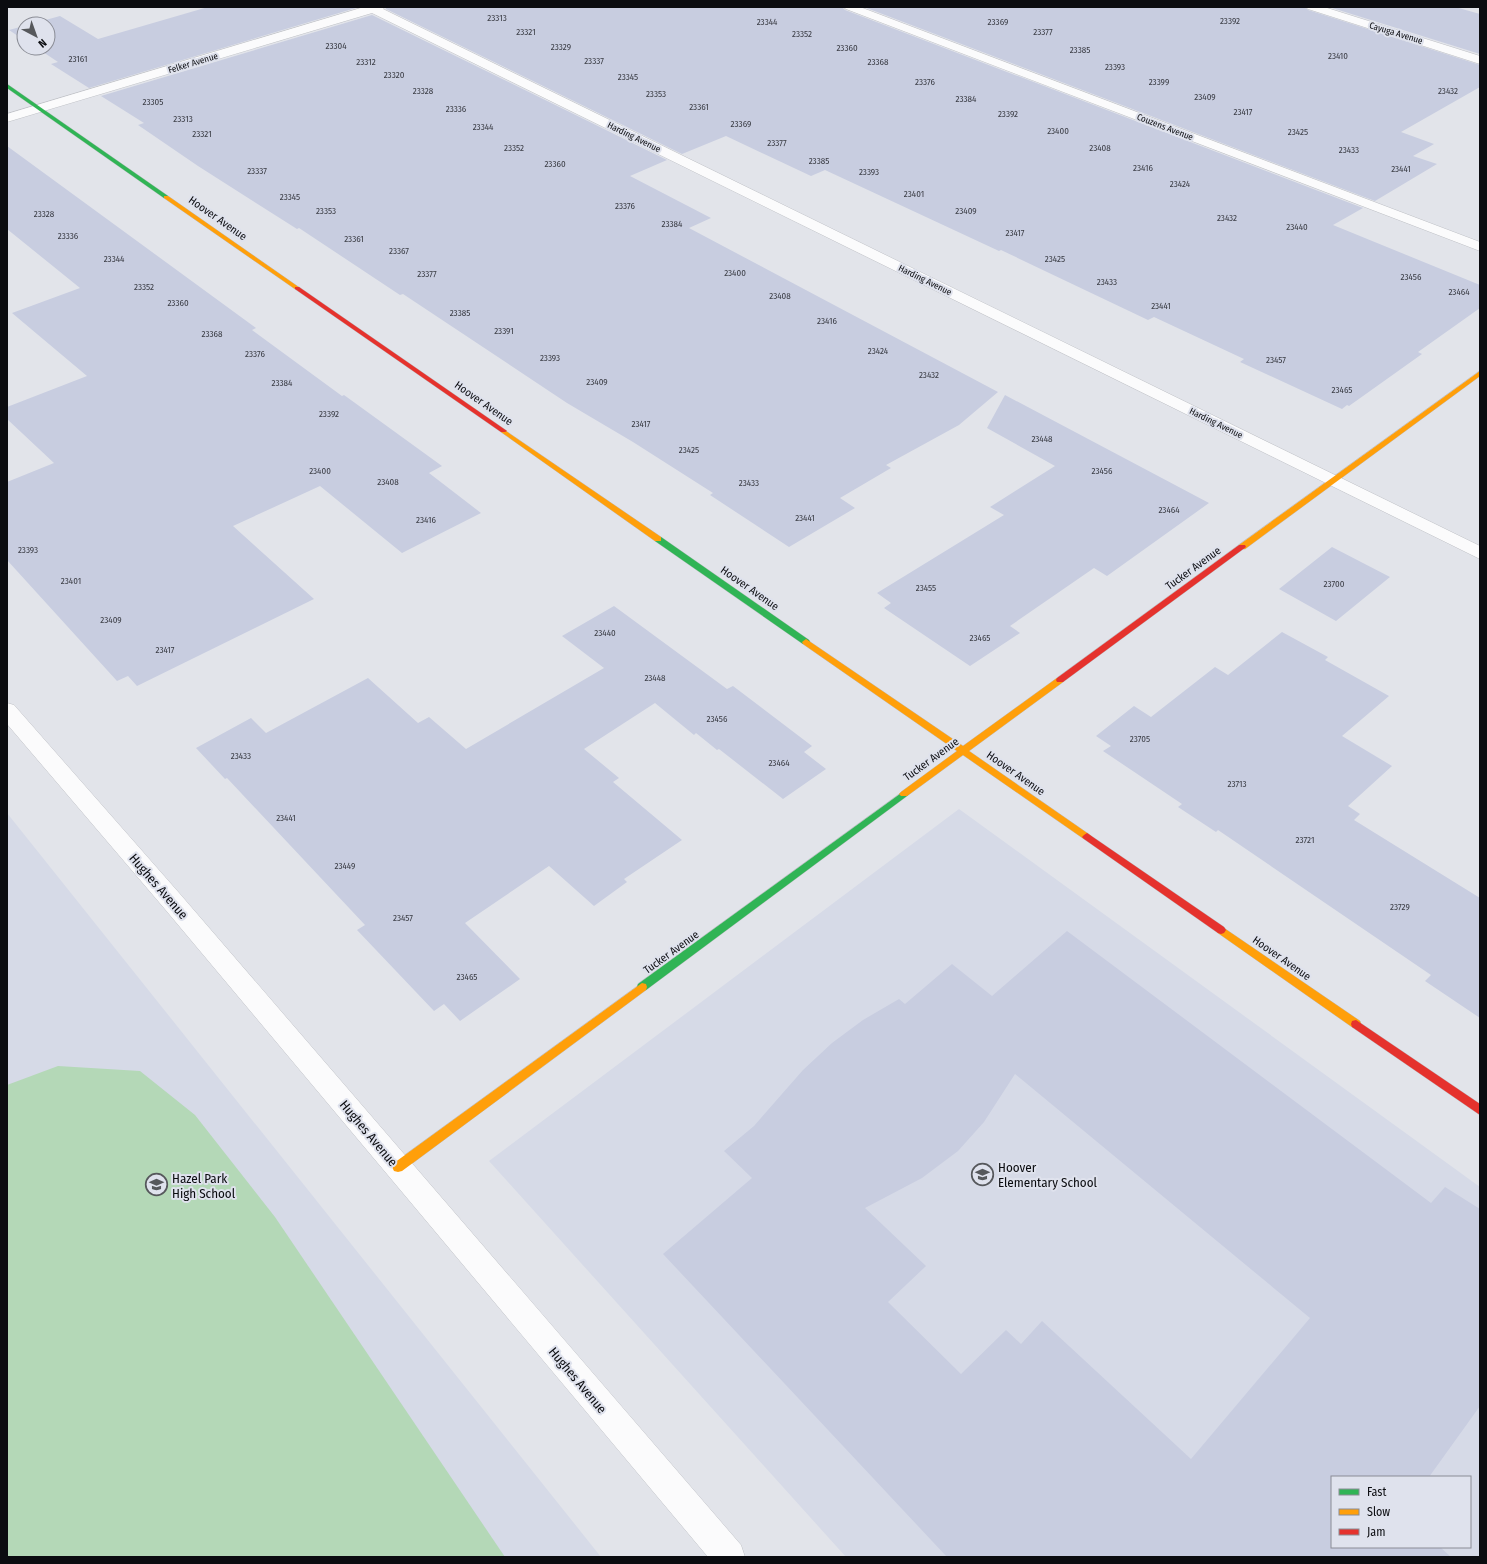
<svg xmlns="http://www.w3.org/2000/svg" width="1487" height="1564" font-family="'Fira Sans Condensed',sans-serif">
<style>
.built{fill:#d6dae7;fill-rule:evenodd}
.green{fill:#b4d8b7}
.building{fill:#c8cde0;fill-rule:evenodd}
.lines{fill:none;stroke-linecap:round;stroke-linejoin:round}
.street-casing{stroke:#bfc1c6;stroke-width:1}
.fast-casing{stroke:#bfc1c6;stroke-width:1}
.slow-casing{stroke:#bfc1c6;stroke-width:1}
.jam-casing{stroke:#bfc1c6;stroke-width:1}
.street{fill:#fbfbfc;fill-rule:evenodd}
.fast{fill:#30b455;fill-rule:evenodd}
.slow{fill:#ff9f0a;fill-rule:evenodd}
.jam{fill:#e5322d;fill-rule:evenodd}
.labels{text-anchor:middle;stroke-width:4;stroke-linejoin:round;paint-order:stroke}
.number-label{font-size:9px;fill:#3a3c44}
.far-street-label{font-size:9px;fill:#0b0c10;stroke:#dfe2ed}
.street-label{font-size:11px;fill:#0b0c10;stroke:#dfe2ed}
.near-street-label{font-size:13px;fill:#0b0c10;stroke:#dfe2ed}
.near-poi-label{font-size:13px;fill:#0b0c10;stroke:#dfe2ed;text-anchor:start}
</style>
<rect width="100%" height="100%" fill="#e2e4ea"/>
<!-- built -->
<path class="built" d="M 959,809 L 1480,1187 L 1480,1557 L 846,1557 L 489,1161 ZM 1332,1477 L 1470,1477 L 1470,1547 L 1332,1547 Z
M 7,813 L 601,1557 L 7,1557 Z"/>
<!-- green -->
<path class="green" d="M 58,1066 L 140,1071 L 195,1115 L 275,1217 L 505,1557 L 7,1557 L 7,1085 Z"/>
<!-- building -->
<path class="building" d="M 208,7 L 359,7 L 89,88 L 51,64 L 58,62 L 37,48 L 48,48 L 48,24 L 31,24 L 60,16 L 98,39 Z
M 386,7 L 842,7 L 845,10 L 1363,208 L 1333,225 L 1480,285 L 1480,308 L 1418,352 L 1422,354 L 1349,406 L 1347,405 L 1342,409 L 1240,362 L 1244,359 L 1154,317 L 1148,320 L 1001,250 L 999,251 L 825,170 L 811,176 L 726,136 L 682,154 L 386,9 Z
M 864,7 L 1304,7 L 1308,10 L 1480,65 L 1480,87 L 1401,132 L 1434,144 L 1413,156 L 1437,164 L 1375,201 Z
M 1329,7 L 1455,7 L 1480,14 L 1480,54 Z
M 372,15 L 667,160 L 630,176 L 711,218 L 689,228 L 998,392 L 959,425 L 886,465 L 891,468 L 840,498 L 855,508 L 789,547 L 710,495 L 713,493 L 633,442 L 567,403 L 403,294 L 400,295 L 299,228 L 297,229 L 198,166 L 138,125 L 144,123 L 101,96 Z
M 24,26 L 24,40 L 9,30 Z
M 7,146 L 256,328 L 252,330 L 342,396 L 344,395 L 442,466 L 429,473 L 481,513 L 402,553 L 320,486 L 233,526 L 314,599 L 137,686 L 128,676 L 117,681 L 7,560 L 7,482 L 54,463 L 7,419 L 7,407 L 87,376 L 12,313 L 80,288 L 7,229 Z
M 1005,395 L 1209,503 L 1107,576 L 1094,568 L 1010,626 L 1020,633 L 970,666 L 884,608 L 891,603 L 877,593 L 1004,515 L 990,507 L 1055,466 L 987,428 Z
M 1332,547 L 1390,577 L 1336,621 L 1279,589 Z
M 614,606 L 727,689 L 733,686 L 812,746 L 804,752 L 826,769 L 783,799 L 719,749 L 717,750 L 696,733 L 694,735 L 655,703 L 584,749 L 619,778 L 613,782 L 682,840 L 624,879 L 627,882 L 594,906 L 549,866 L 465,923 L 520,979 L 460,1021 L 444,1004 L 434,1011 L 357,930 L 365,925 L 227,778 L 225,779 L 196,748 L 251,718 L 266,733 L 368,678 L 418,723 L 429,717 L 466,749 L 604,668 L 562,636 Z
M 1282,632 L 1328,657 L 1325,660 L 1389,696 L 1342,736 L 1392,766 L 1348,806 L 1360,814 L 1354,820 L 1480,898 L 1480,1018 L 1425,981 L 1431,975 L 1218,830 L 1216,832 L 1178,807 L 1182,804 L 1103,751 L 1111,746 L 1096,736 L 1134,706 L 1151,717 L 1215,667 L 1228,675 Z
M 1067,931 L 1431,1203 L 1445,1187 L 1480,1209 L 1480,1406 L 1429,1477 L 1332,1477 L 1332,1547 L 1440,1547 L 1451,1557 L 947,1557 L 663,1254 L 752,1178 L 724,1151 L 754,1126 L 803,1070 L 832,1043 L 863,1020 L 899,999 L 905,1004 L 952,964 L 992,996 ZM 1015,1074 L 1310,1318 L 1191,1459 L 1042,1321 L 1021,1344 L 1006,1330 L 961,1374 L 888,1302 L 926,1266 L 865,1208 L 922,1178 L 958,1151 L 984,1122 Z"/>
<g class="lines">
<defs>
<path id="street" d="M 364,7 L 385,7 L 383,9 L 1480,546 L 1480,559 L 372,13 L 7,122 L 7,114 Z
M 844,7 L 860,7 L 1480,242 L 1480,251 L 846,9 Z
M 1306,7 L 1324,7 L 1480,56 L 1480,64 L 1308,9 Z
M 7,703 L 14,705 L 180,894 L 741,1545 L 745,1557 L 708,1557 L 164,908 L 7,724 Z"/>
<path id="fast" d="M 7,84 L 168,196 L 168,198 L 164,198 L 7,88 Z
M 655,537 L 661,537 L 809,640 L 810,642 L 809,644 L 803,644 L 655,541 Z
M 904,791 L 909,794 L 907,796 L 646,990 L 642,991 L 638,990 L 637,987 L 638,984 Z"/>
<path id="slow" d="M 164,196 L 168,196 L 300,288 L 295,289 L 164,198 Z
M 1480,371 L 1480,376 L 1245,549 L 1239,549 L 1239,545 Z
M 503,429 L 661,537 L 661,541 L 655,541 L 501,432 L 501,430 Z
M 806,639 L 963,746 L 1057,678 L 1063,678 L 1064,680 L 1063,682 L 969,751 L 1090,835 L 1092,837 L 1090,839 L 1084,839 L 963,755 L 907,796 L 901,796 L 899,794 L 901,792 L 957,751 L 803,644 L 802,642 Z
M 1221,926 L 1360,1021 L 1361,1024 L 1360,1027 L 1356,1028 L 1352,1027 L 1218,933 L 1216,930 L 1218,927 Z
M 642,983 L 646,984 L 647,987 L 646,990 L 402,1171 L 398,1172 L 394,1171 L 392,1167 L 394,1163 Z"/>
<path id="jam" d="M 295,287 L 299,287 L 507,431 L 505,432 L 501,432 L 295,289 Z
M 1239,545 L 1245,545 L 1246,547 L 1063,682 L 1057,682 L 1056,680 L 1057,678 Z
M 1087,833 L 1224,927 L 1226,930 L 1224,933 L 1221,934 L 1218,933 L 1084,839 L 1082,837 L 1084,835 Z
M 1356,1020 L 1480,1104 L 1480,1115 L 1352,1027 L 1351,1024 L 1352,1021 Z"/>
</defs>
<!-- street casing -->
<use href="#street" class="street-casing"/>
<!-- fast casing -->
<use href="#fast" class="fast-casing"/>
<!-- slow casing -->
<use href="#slow" class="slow-casing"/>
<!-- jam casing -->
<use href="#jam" class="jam-casing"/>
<!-- street -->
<use href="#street" class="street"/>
<!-- fast -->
<use href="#fast" class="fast"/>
<!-- slow -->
<use href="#slow" class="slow"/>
<!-- jam -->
<use href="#jam" class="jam"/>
</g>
<!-- icons -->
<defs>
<symbol id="school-ring" viewBox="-11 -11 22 22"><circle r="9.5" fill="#dfe2ed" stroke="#56585c" stroke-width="1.5"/><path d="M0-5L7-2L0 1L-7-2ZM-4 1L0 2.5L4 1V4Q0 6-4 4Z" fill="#56585c"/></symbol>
</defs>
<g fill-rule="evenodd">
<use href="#school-ring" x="970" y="1162" width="25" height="25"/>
<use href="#school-ring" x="144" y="1172" width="25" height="25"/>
</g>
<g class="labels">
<!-- number labels -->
<g class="number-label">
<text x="497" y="21">23313</text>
<text x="1230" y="24">23392</text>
<text x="767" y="25">23344</text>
<text x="998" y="25">23369</text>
<text x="526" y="35">23321</text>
<text x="1043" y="35">23377</text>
<text x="802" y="37">23352</text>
<text x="336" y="49">23304</text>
<text x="561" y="50">23329</text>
<text x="847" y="51">23360</text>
<text x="1080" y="53">23385</text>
<text x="1338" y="59">23410</text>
<text x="78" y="62">23161</text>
<text x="594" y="64">23337</text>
<text x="366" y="65">23312</text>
<text x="878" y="65">23368</text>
<text x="1115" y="70">23393</text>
<text x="394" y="78">23320</text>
<text x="628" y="80">23345</text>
<text x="925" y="85">23376</text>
<text x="1159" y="85">23399</text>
<text x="423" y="94">23328</text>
<text x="1448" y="94">23432</text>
<text x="656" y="97">23353</text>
<text x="1205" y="100">23409</text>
<text x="966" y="102">23384</text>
<text x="153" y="105">23305</text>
<text x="699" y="110">23361</text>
<text x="456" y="112">23336</text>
<text x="1243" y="115">23417</text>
<text x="1008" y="117">23392</text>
<text x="183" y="122">23313</text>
<text x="741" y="127">23369</text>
<text x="483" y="130">23344</text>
<text x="1058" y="134">23400</text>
<text x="1298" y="135">23425</text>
<text x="202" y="137">23321</text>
<text x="777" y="146">23377</text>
<text x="514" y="151">23352</text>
<text x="1100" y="151">23408</text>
<text x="1349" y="153">23433</text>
<text x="819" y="164">23385</text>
<text x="555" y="167">23360</text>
<text x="1143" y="171">23416</text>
<text x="1401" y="172">23441</text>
<text x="257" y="174">23337</text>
<text x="869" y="175">23393</text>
<text x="1180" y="187">23424</text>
<text x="914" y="197">23401</text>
<text x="290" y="200">23345</text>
<text x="625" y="209">23376</text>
<text x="326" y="214">23353</text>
<text x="966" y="214">23409</text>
<text x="44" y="217">23328</text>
<text x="1227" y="221">23432</text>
<text x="672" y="227">23384</text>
<text x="1297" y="230">23440</text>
<text x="1015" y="236">23417</text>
<text x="68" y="239">23336</text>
<text x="354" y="242">23361</text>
<text x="399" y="254">23367</text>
<text x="114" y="262">23344</text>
<text x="1055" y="262">23425</text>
<text x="735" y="276">23400</text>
<text x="427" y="277">23377</text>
<text x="1411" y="280">23456</text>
<text x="1107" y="285">23433</text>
<text x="144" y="290">23352</text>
<text x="1459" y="295">23464</text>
<text x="780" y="299">23408</text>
<text x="178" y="306">23360</text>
<text x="1161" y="309">23441</text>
<text x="460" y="316">23385</text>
<text x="827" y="324">23416</text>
<text x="504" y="334">23391</text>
<text x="212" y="337">23368</text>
<text x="878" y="354">23424</text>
<text x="255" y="357">23376</text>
<text x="550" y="361">23393</text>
<text x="1276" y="363">23457</text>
<text x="929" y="378">23432</text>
<text x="597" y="385">23409</text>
<text x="282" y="386">23384</text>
<text x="1342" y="393">23465</text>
<text x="329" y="417">23392</text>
<text x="641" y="427">23417</text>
<text x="1042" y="442">23448</text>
<text x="689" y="453">23425</text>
<text x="320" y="474">23400</text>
<text x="1102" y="474">23456</text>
<text x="388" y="485">23408</text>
<text x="749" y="486">23433</text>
<text x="1169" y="513">23464</text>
<text x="805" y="521">23441</text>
<text x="426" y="523">23416</text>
<text x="28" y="553">23393</text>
<text x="71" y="584">23401</text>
<text x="1334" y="587">23700</text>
<text x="926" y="591">23455</text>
<text x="111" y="623">23409</text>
<text x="605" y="636">23440</text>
<text x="980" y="641">23465</text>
<text x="165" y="653">23417</text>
<text x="655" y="681">23448</text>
<text x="717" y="722">23456</text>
<text x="1140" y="742">23705</text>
<text x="241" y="759">23433</text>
<text x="779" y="766">23464</text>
<text x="1237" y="787">23713</text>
<text x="286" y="821">23441</text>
<text x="1305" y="843">23721</text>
<text x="345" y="869">23449</text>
<text x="1400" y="910">23729</text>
<text x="403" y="921">23457</text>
<text x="467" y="980">23465</text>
</g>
<!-- far-street labels -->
<g class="far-street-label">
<text transform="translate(1396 33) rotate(17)" y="3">Cayuga Avenue</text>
<text transform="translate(193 63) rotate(-17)" y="3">Felker Avenue</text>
<text transform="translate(1165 127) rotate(21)" y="3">Couzens Avenue</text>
<text transform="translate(634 137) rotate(26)" y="3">Harding Avenue</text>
<text transform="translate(925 280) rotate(26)" y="3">Harding Avenue</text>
<text transform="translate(1216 423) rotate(26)" y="3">Harding Avenue</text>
</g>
<!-- street labels -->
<g class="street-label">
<text transform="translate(218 218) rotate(35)" y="4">Hoover Avenue</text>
<text transform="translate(484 403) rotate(35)" y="4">Hoover Avenue</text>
<text transform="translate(1193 568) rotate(-36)" y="4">Tucker Avenue</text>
<text transform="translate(750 588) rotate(35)" y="4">Hoover Avenue</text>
<text transform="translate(931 759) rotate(-36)" y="4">Tucker Avenue</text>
<text transform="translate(1016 773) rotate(35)" y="4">Hoover Avenue</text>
<text transform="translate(671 952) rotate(-36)" y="4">Tucker Avenue</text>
<text transform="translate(1282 958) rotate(35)" y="4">Hoover Avenue</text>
</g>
<!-- near-street labels -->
<g class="near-street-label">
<text transform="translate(159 886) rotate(49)" y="5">Hughes Avenue</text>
<text transform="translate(369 1133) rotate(50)" y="5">Hughes Avenue</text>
<text transform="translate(578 1380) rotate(50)" y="5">Hughes Avenue</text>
</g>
<!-- near-poi labels -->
<g class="near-poi-label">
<text x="998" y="1172">Hoover<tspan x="998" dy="15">Elementary School</tspan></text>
<text x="172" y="1183">Hazel Park<tspan x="172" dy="15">High School</tspan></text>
</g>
</g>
<!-- border -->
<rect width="1487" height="1564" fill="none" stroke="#0b0c10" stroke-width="16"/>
<!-- legend -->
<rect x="1331" y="1476" width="140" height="72" fill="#dfe2ed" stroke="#8a8c95"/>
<rect x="1339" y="1489" width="20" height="6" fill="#30b455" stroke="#8a8c95"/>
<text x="1367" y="1496" font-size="12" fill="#0b0c10">Fast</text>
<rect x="1339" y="1509" width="20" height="6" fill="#ff9f0a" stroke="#8a8c95"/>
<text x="1367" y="1516" font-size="12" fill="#0b0c10">Slow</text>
<rect x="1339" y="1529" width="20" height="6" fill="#e5322d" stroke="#8a8c95"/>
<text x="1367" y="1536" font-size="12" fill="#0b0c10">Jam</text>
<!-- north arrow -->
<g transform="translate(36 36) rotate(139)"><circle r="19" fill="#dfe2ed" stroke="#8a8c95"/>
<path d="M0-3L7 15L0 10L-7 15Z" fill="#56585c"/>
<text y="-6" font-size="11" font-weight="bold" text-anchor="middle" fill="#0b0c10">N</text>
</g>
</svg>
